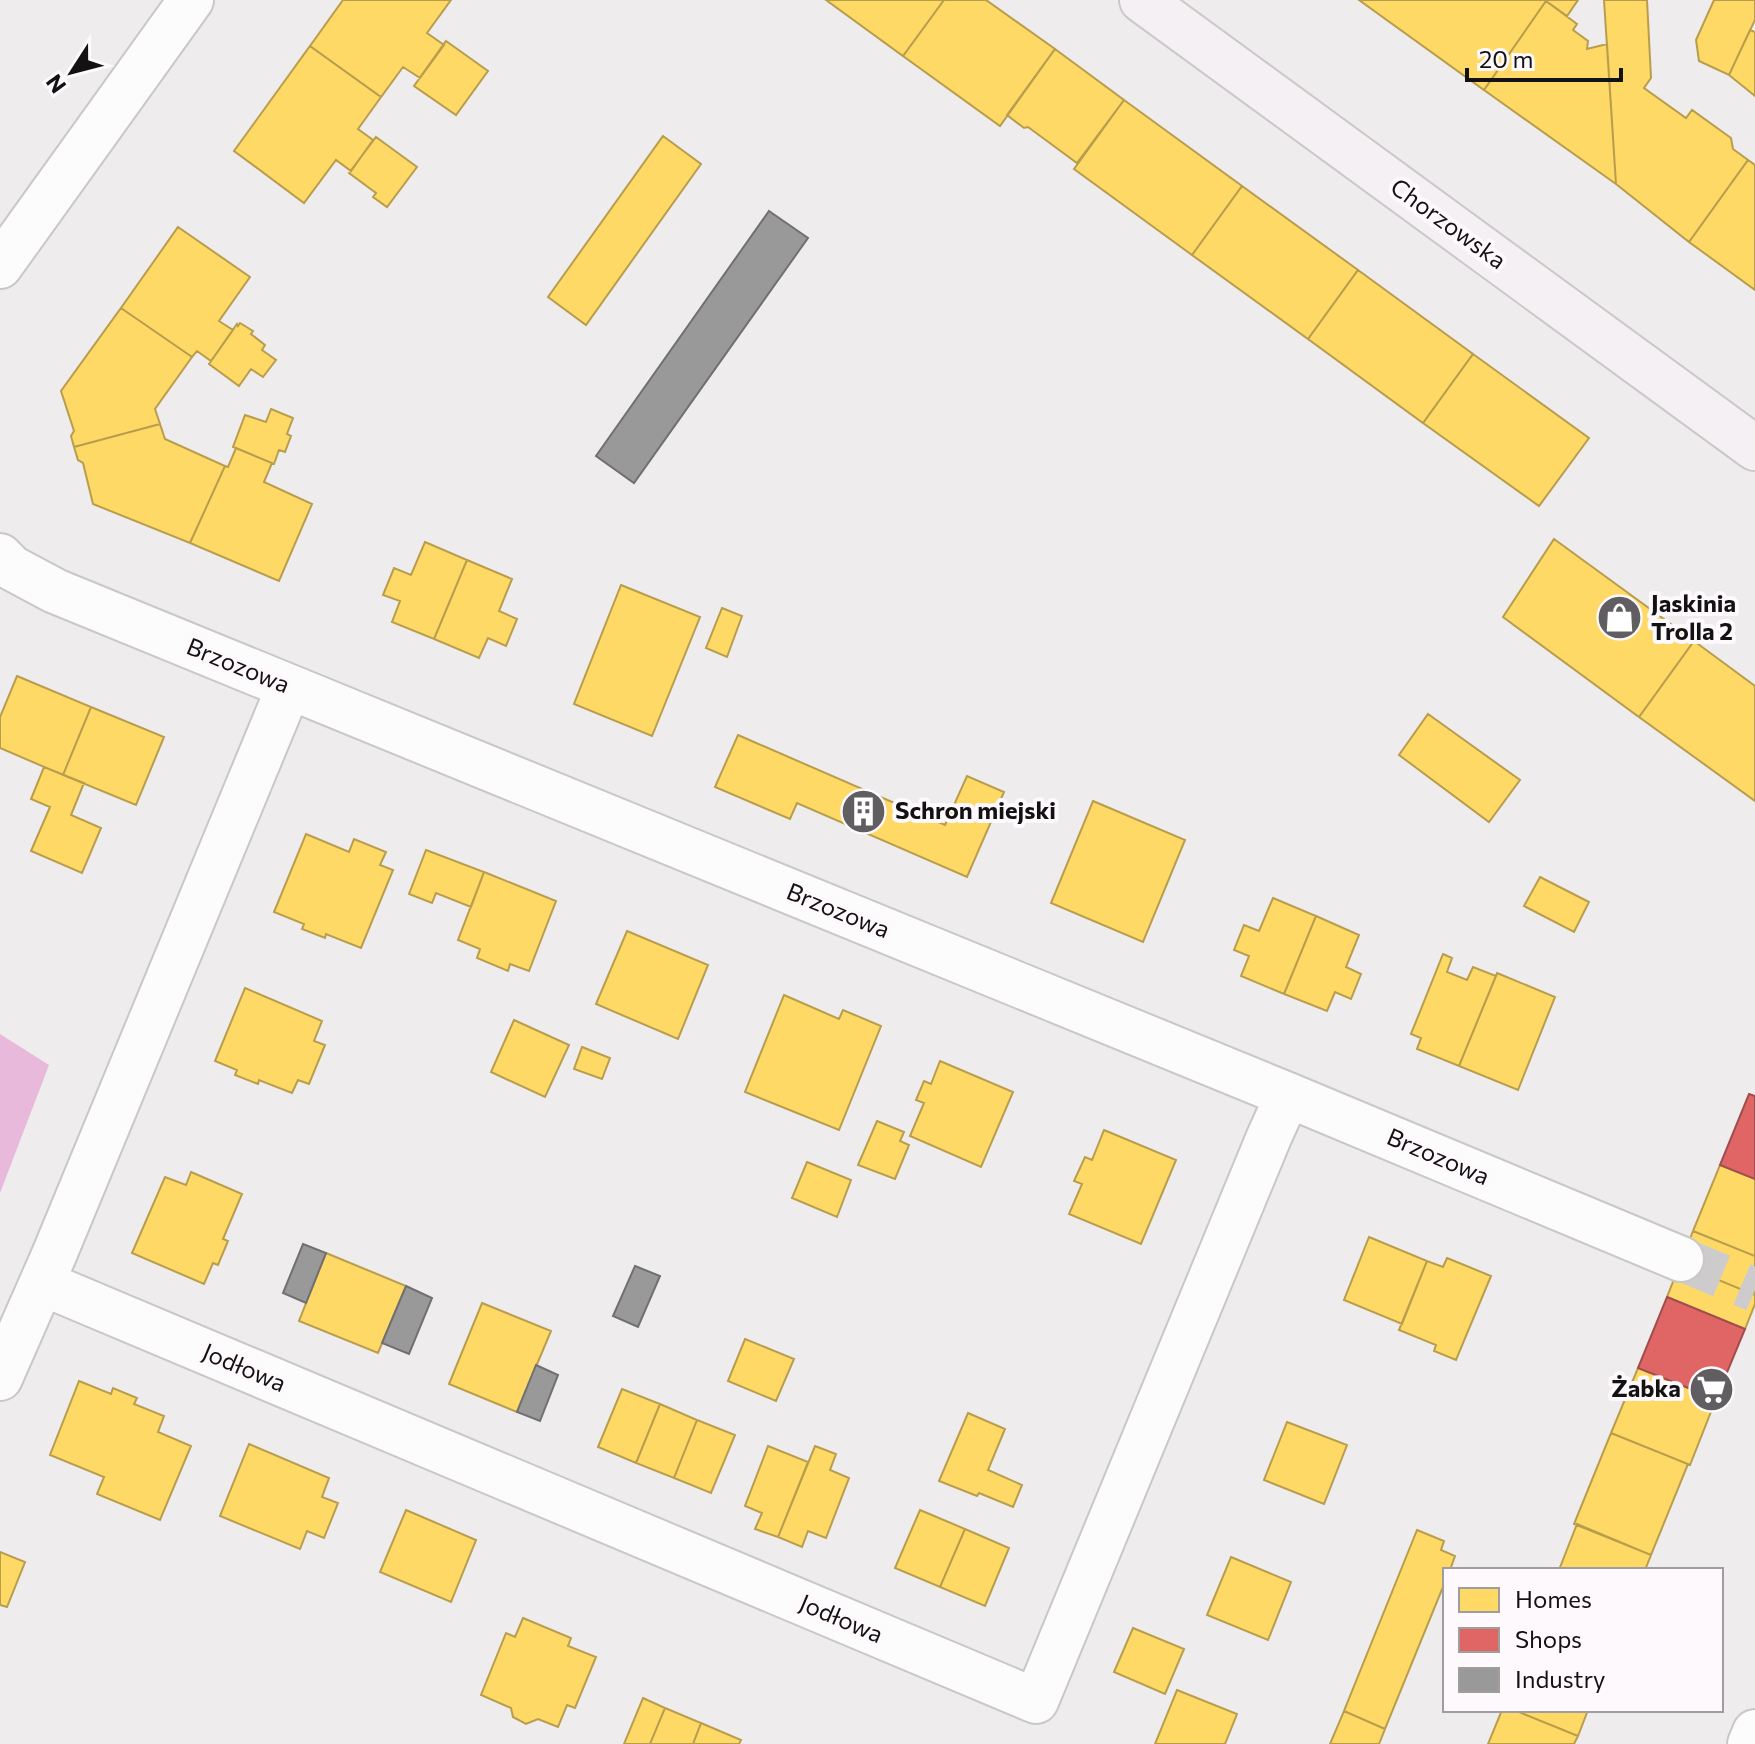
<svg xmlns="http://www.w3.org/2000/svg" width="1755" height="1744" font-family="Commissioner,sans-serif">
<style>
.forest{fill:#e8b9db}
.homes{fill:#ffd966;stroke:#b89d4d;stroke-width:2}
.shops{fill:#e06666;stroke:#a24d4d;stroke-width:2}
.industry{fill:#999;stroke:#717071;stroke-width:2}
.lines{fill:none;stroke-linecap:round;stroke-linejoin:round}
.minor-tunnel{stroke:#cecbcd;stroke-width:44;stroke-dasharray:44 22;stroke-linecap:butt}
.minor-casing{stroke:#c9c7c8;stroke-width:48}
.major-casing{stroke:#cac8c9;stroke-width:48}
.minor{stroke:#fdfcfc;stroke-width:44}
.major{stroke:#f5f0f4;stroke-width:44}
.labels{text-anchor:middle;stroke-width:8;stroke-linejoin:round;paint-order:stroke}
.street-label{font-size:24px;fill:#131213;stroke:#fef9fc}
.poi-label{font-size:24px;font-weight:bold;fill:#131213;stroke:#fef9fc;text-anchor:start}
</style>
<rect width="100%" height="100%" fill="#efecee"/>
<!-- forest -->
<path class="forest" d="M 0,1034 L 49,1065 L 0,1193 Z"/>
<!-- homes -->
<path class="homes" d="M 343,0 L 451,0 L 427,33 L 444,45 L 420,78 L 403,67 L 381,97 L 310,46 Z
M 826,0 L 944,0 L 903,56 Z
M 944,0 L 986,0 L 1055,49 L 1000,126 L 903,56 Z
M 1359,0 L 1544,0 L 1546,1 L 1484,90 Z
M 1547,0 L 1578,0 L 1567,16 L 1546,1 Z
M 1604,0 L 1647,0 L 1651,78 L 1644,88 L 1686,118 L 1692,110 L 1731,138 L 1733,149 L 1748,160 L 1689,242 L 1616,184 Z
M 1714,0 L 1755,0 L 1755,20 L 1729,75 L 1699,61 L 1696,40 Z
M 1546,1 L 1577,24 L 1573,30 L 1588,41 L 1587,49 L 1607,44 L 1616,184 L 1484,90 Z
M 1750,30 L 1755,32 L 1755,96 L 1729,75 Z
M 446,41 L 488,71 L 456,115 L 414,86 Z
M 310,46 L 381,97 L 358,129 L 373,140 L 351,171 L 336,160 L 304,203 L 234,151 Z
M 1055,49 L 1124,100 L 1077,163 L 1028,127 L 1024,128 L 1007,115 Z
M 1124,100 L 1242,186 L 1192,255 L 1074,169 Z
M 663,136 L 701,164 L 586,325 L 548,297 Z
M 376,137 L 417,167 L 387,207 L 373,197 L 376,193 L 349,173 Z
M 1748,160 L 1755,165 L 1755,290 L 1689,242 Z
M 1242,186 L 1358,270 L 1308,339 L 1192,255 Z
M 178,227 L 250,277 L 219,321 L 233,330 L 211,361 L 197,351 L 192,357 L 121,308 Z
M 1358,270 L 1473,354 L 1423,423 L 1308,339 Z
M 121,308 L 192,357 L 155,409 L 160,424 L 74,447 L 71,436 L 74,431 L 61,391 Z
M 240,323 L 253,331 L 251,334 L 265,345 L 262,350 L 276,360 L 263,377 L 251,369 L 239,386 L 209,364 L 237,324 L 238,326 Z
M 1473,354 L 1589,438 L 1539,506 L 1423,423 Z
M 271,409 L 293,418 L 287,434 L 291,436 L 285,452 L 279,450 L 274,464 L 233,447 L 245,415 L 266,422 Z
M 160,424 L 165,439 L 225,466 L 190,543 L 93,504 L 83,463 L 78,460 L 74,447 Z
M 236,448 L 272,463 L 264,482 L 312,504 L 279,581 L 190,543 L 225,466 L 228,467 Z
M 1554,539 L 1694,641 L 1639,717 L 1503,617 Z
M 425,542 L 467,560 L 434,639 L 392,622 L 400,601 L 383,595 L 394,568 L 411,575 Z
M 467,560 L 512,579 L 499,611 L 517,619 L 506,646 L 488,638 L 479,658 L 434,639 Z
M 621,585 L 700,617 L 652,736 L 574,704 Z
M 722,608 L 742,616 L 727,657 L 706,648 Z
M 1694,641 L 1755,686 L 1755,801 L 1639,717 Z
M 17,676 L 91,707 L 63,775 L 0,748 L 0,717 Z
M 91,707 L 164,737 L 136,805 L 63,775 Z
M 1428,714 L 1520,780 L 1489,822 L 1399,755 Z
M 738,735 L 945,825 L 967,776 L 1004,792 L 967,877 L 797,803 L 790,819 L 715,787 Z
M 44,767 L 84,783 L 71,815 L 101,828 L 82,873 L 31,851 L 50,807 L 31,799 Z
M 1093,801 L 1185,840 L 1143,942 L 1051,903 Z
M 306,834 L 349,852 L 354,839 L 386,852 L 380,865 L 393,870 L 361,948 L 326,934 L 325,938 L 302,929 L 304,924 L 274,912 Z
M 426,850 L 484,872 L 471,907 L 436,893 L 432,903 L 409,894 Z
M 484,872 L 556,901 L 529,971 L 510,964 L 508,971 L 477,958 L 480,949 L 458,940 Z
M 1540,877 L 1589,902 L 1574,932 L 1524,906 Z
M 1273,898 L 1316,916 L 1284,994 L 1241,976 L 1249,956 L 1234,950 L 1244,925 L 1259,931 Z
M 1316,916 L 1359,935 L 1346,967 L 1361,974 L 1351,999 L 1335,992 L 1327,1011 L 1284,994 Z
M 627,931 L 708,965 L 678,1039 L 596,1004 Z
M 1443,954 L 1452,958 L 1447,972 L 1467,980 L 1473,967 L 1496,976 L 1459,1066 L 1417,1049 L 1421,1038 L 1411,1034 Z
M 1497,973 L 1555,997 L 1518,1090 L 1459,1066 Z
M 245,988 L 322,1021 L 314,1041 L 325,1045 L 309,1084 L 298,1080 L 292,1093 L 259,1080 L 258,1084 L 235,1075 L 237,1070 L 215,1061 Z
M 784,995 L 839,1019 L 843,1010 L 881,1026 L 839,1130 L 745,1092 Z
M 514,1020 L 569,1045 L 545,1097 L 491,1072 Z
M 582,1047 L 610,1058 L 602,1079 L 574,1069 Z
M 940,1061 L 1013,1092 L 981,1167 L 910,1136 L 924,1103 L 916,1100 L 924,1081 L 931,1084 Z
M 877,1121 L 904,1132 L 900,1141 L 909,1145 L 895,1179 L 858,1165 Z
M 1104,1130 L 1176,1160 L 1141,1244 L 1069,1214 L 1082,1184 L 1074,1181 L 1085,1157 L 1092,1160 Z
M 807,1162 L 851,1180 L 837,1217 L 792,1198 Z
M 1720,1165 L 1755,1179 L 1755,1256 L 1693,1231 Z
M 191,1172 L 242,1194 L 223,1239 L 228,1241 L 218,1265 L 213,1263 L 204,1284 L 132,1253 L 165,1177 L 186,1185 Z
M 1693,1231 L 1755,1256 L 1755,1295 L 1680,1264 Z
M 1369,1237 L 1427,1261 L 1402,1324 L 1344,1300 Z
M 326,1253 L 406,1286 L 378,1353 L 299,1321 Z
M 1447,1258 L 1491,1276 L 1456,1360 L 1434,1351 L 1436,1345 L 1399,1330 L 1427,1261 L 1443,1267 Z
M 1680,1264 L 1755,1295 L 1755,1304 L 1745,1329 L 1667,1297 Z
M 482,1303 L 551,1331 L 517,1412 L 449,1384 Z
M 745,1339 L 794,1359 L 776,1401 L 728,1381 Z
M 1638,1368 L 1716,1399 L 1690,1465 L 1611,1433 Z
M 79,1381 L 111,1394 L 113,1388 L 137,1398 L 134,1404 L 164,1416 L 158,1432 L 191,1446 L 160,1520 L 97,1494 L 104,1477 L 50,1455 Z
M 622,1389 L 660,1404 L 636,1463 L 598,1447 Z
M 660,1404 L 697,1420 L 674,1478 L 636,1463 Z
M 968,1413 L 1005,1429 L 988,1470 L 1022,1485 L 1013,1507 L 979,1493 L 977,1496 L 939,1481 Z
M 697,1420 L 735,1435 L 711,1493 L 674,1478 Z
M 1287,1422 L 1347,1445 L 1324,1504 L 1264,1480 Z
M 1611,1433 L 1688,1464 L 1651,1555 L 1574,1524 Z
M 249,1444 L 329,1478 L 322,1497 L 338,1503 L 324,1538 L 307,1531 L 300,1549 L 220,1516 Z
M 768,1446 L 808,1462 L 778,1537 L 755,1529 L 762,1513 L 745,1506 Z
M 815,1446 L 836,1454 L 830,1470 L 849,1478 L 826,1538 L 808,1531 L 802,1547 L 778,1537 Z
M 406,1510 L 476,1540 L 451,1602 L 380,1572 Z
M 920,1510 L 965,1529 L 940,1587 L 895,1568 Z
M 1577,1524 L 1651,1555 L 1645,1570 L 1559,1570 Z
M 965,1529 L 1009,1548 L 985,1606 L 940,1587 Z
M 1417,1530 L 1444,1541 L 1441,1550 L 1455,1556 L 1450,1570 L 1445,1570 L 1445,1582 L 1385,1729 L 1344,1711 Z
M 0,1552 L 25,1562 L 7,1607 L 0,1605 Z
M 1231,1557 L 1291,1582 L 1268,1640 L 1207,1615 Z
M 523,1618 L 571,1638 L 568,1646 L 596,1657 L 575,1708 L 567,1705 L 558,1727 L 538,1719 L 526,1724 L 513,1717 L 511,1708 L 481,1695 L 506,1633 L 515,1637 Z
M 1133,1628 L 1184,1649 L 1165,1694 L 1114,1672 Z
M 1177,1690 L 1237,1714 L 1225,1744 L 1155,1744 Z
M 643,1698 L 665,1708 L 650,1744 L 624,1744 Z
M 665,1708 L 701,1723 L 693,1744 L 650,1744 Z
M 1502,1710 L 1514,1710 L 1578,1736 L 1574,1744 L 1488,1744 Z
M 1514,1710 L 1588,1710 L 1578,1736 Z
M 1344,1711 L 1385,1729 L 1379,1744 L 1330,1744 Z
M 701,1723 L 741,1740 L 739,1744 L 693,1744 Z"/>
<!-- shops -->
<path class="shops" d="M 1749,1094 L 1755,1096 L 1755,1179 L 1720,1165 Z
M 1667,1297 L 1745,1329 L 1716,1399 L 1638,1368 Z"/>
<!-- industry -->
<path class="industry" d="M 769,211 L 808,238 L 634,483 L 596,456 Z
M 303,1244 L 326,1253 L 306,1303 L 283,1293 Z
M 635,1266 L 660,1276 L 638,1327 L 613,1316 Z
M 406,1286 L 432,1298 L 409,1354 L 382,1343 Z
M 536,1365 L 558,1375 L 540,1421 L 517,1412 Z"/>
<g class="lines">
<!-- minor-tunnel -->
<path class="minor-tunnel" d="M 1681,1259 L 1755,1290"/>
<defs>
<path id="minor" d="M 0,266 L 191,0
M 0,556 L 12,568 L 55,591 L 1288,1095 L 1681,1259
M 42,1283 L 1036,1701 L 1269,1137 L 1288,1095
M 0,1378 L 54,1255 L 289,687
M 1750,1744 L 1755,1732"/>
<path id="major" d="M 1142,0 L 1755,448"/>
</defs>
<!-- minor casing -->
<use href="#minor" class="minor-casing"/>
<!-- major casing -->
<use href="#major" class="major-casing"/>
<!-- minor -->
<use href="#minor" class="minor"/>
<!-- major -->
<use href="#major" class="major"/>
</g>
<!-- icons -->
<defs>
<symbol id="shop-disc" viewBox="-11 -11 22 22"><circle r="9.5" fill="#605e60" stroke="#fef9fc"/><path d="M-5-2.5h2.3a2.7 3.5 0 0 1 5.4 0H5L5.5 6h-11ZM-1.5-2.5h3a1.5 2.3 0 0 0-3 0Z" fill="#fff"/></symbol>
<symbol id="building-disc" viewBox="-11 -11 22 22"><circle r="9.5" fill="#605e60" stroke="#fef9fc"/><path d="M-4-6H4V6H1V3H-1V6H-4ZM-2.5-4.3h1.7v1.8h-1.7ZM.8-4.3h1.7v1.8H.8ZM-2.5-1h1.7V.8h-1.7ZM.8-1h1.7V.8H.8Z" fill="#fff"/></symbol>
<symbol id="supermarket-disc" viewBox="-11 -11 22 22"><circle r="9.5" fill="#605e60" stroke="#fef9fc"/><path d="M-6-5.5h2.5l.6 2H6L4.5 2H-2.5L-4.4-4H-6ZM-1.5 3.2a1.3 1.3 0 1 0 .1 0ZM3 3.2a1.3 1.3 0 1 0 .1 0Z" fill="#fff"/></symbol>
</defs>
<g fill-rule="evenodd">
<use href="#shop-disc" x="1594" y="592" width="51" height="51"/>
<use href="#building-disc" x="838" y="786" width="51" height="51"/>
<use href="#supermarket-disc" x="1686" y="1364" width="51" height="51"/>
</g>
<g class="labels">
<!-- street labels -->
<g class="street-label">
<text transform="translate(1448 224) rotate(36)" y="8">Chorzowska</text>
<text transform="translate(238 666) rotate(22)" y="8">Brzozowa</text>
<text transform="translate(838 911) rotate(22)" y="8">Brzozowa</text>
<text transform="translate(1438 1157) rotate(23)" y="8">Brzozowa</text>
<text transform="translate(244 1368) rotate(23)" y="8">Jodłowa</text>
<text transform="translate(841 1619) rotate(23)" y="8">Jodłowa</text>
</g>
<!-- poi labels -->
<g class="poi-label">
<text x="1651" y="612">Jaskinia<tspan x="1651" dy="28">Trolla 2</tspan></text>
<text x="895" y="819">Schron miejski</text>
<text x="1681" y="1397" text-anchor="end">Żabka</text>
</g>
</g>
<!-- legend -->
<rect x="1443" y="1568" width="280" height="144" fill="#fef9fc" stroke="#a09d9f" stroke-width="2"/>
<rect x="1459" y="1588" width="40" height="24" fill="#ffd966" stroke="#a09d9f" stroke-width="2"/>
<text x="1515" y="1608" font-size="24" fill="#131213">Homes</text>
<rect x="1459" y="1628" width="40" height="24" fill="#e06666" stroke="#a09d9f" stroke-width="2"/>
<text x="1515" y="1648" font-size="24" fill="#131213">Shops</text>
<rect x="1459" y="1668" width="40" height="24" fill="#999999" stroke="#a09d9f" stroke-width="2"/>
<text x="1515" y="1688" font-size="24" fill="#131213">Industry</text>
<!-- north arrow -->
<g transform="translate(72 72) rotate(234)" stroke="#fef9fc" stroke-width="6" paint-order="stroke">
<path d="M0-6L14 30L0 20L-14 30Z" fill="#131213"/>
<text y="-12" font-size="22" font-weight="bold" text-anchor="middle" fill="#131213">N</text>
</g>
<!-- scale -->
<path d="M1467 68v12h154v-12" fill="none" stroke="#131213" stroke-width="4"/>
<text x="1479" y="68" font-size="24" fill="#131213" stroke="#fef9fc" stroke-width="6" paint-order="stroke">20 m</text>
</svg>
